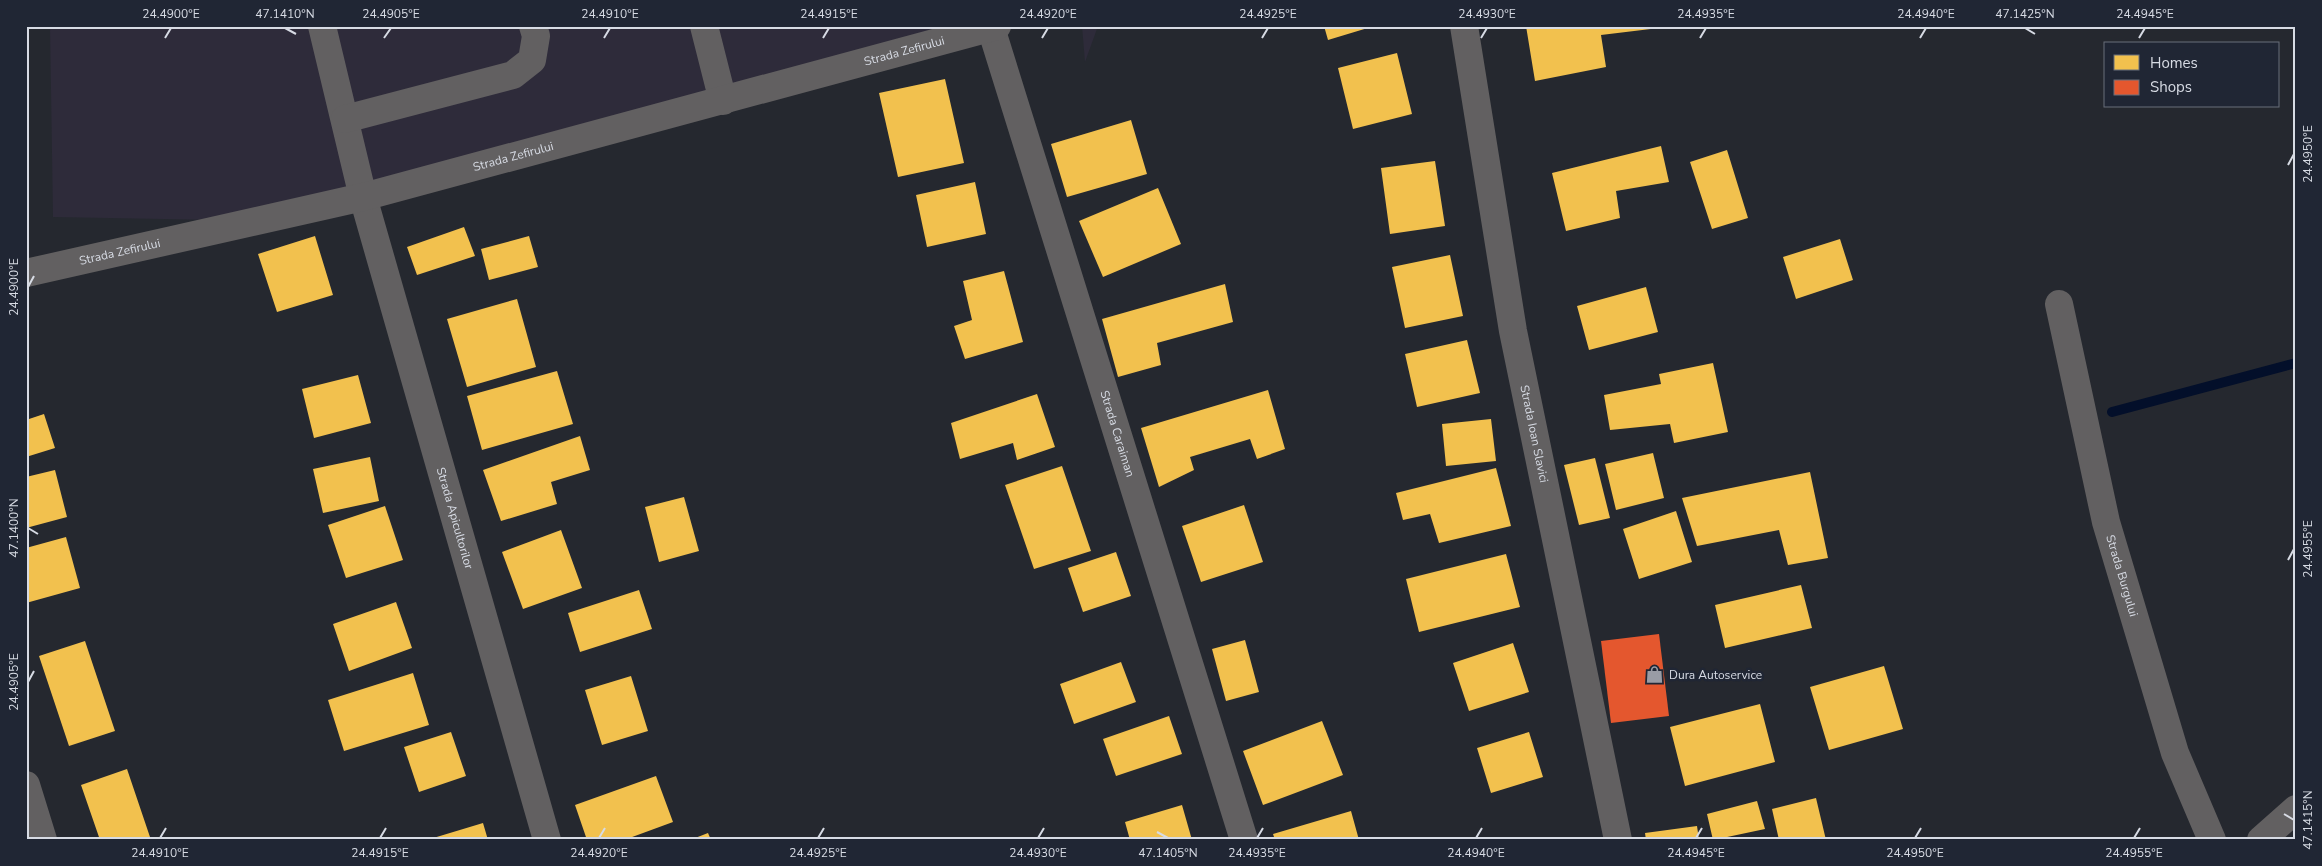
<svg xmlns="http://www.w3.org/2000/svg" width="2322" height="866" font-family="'Nunito Sans',sans-serif">
<style>
.industrial{fill:#2e2b3a}
.homes{fill:#f2c14e}
.shops{fill:#e4572e}
.lines{fill:none;stroke-linecap:round;stroke-linejoin:round}
.stream{stroke:#030f2a;stroke-width:10}
.minor{stroke:#626061;stroke-width:28}
.ticks{fill:none;stroke:#d7dbe4;stroke-width:2}
.labels{text-anchor:middle;stroke-width:5;stroke-linejoin:round;paint-order:stroke}
.street-label{font-size:12px;fill:#d7dbe4;stroke:#202634}
.poi-label{font-size:12px;fill:#d7dbe4;stroke:#202634;text-anchor:start}
.neatline{fill:none;stroke:#d7dbe4;stroke-width:2}
.ticks-label{font-size:12px;text-anchor:middle;fill:#d7dbe4}
</style>
<rect width="100%" height="100%" fill="#25282f"/>
<!-- industrial -->
<path class="industrial" d="M 50,26 L 997,26 L 218,220 L 53,217 Z
M 1082,26 L 1098,26 L 1085,62 Z"/>
<!-- homes -->
<path class="homes" d="M 1324,26 L 1371,26 L 1371,27 L 1328,40 Z
M 1526,26 L 1658,26 L 1659,28 L 1601,35 L 1606,67 L 1535,81 Z
M 1397,53 L 1412,114 L 1353,129 L 1338,68 Z
M 945,79 L 964,163 L 898,177 L 879,93 Z
M 1131,120 L 1147,174 L 1067,197 L 1051,144 Z
M 1661,146 L 1669,182 L 1616,191 L 1620,218 L 1566,231 L 1552,173 Z
M 1727,150 L 1748,218 L 1712,229 L 1690,162 Z
M 1435,161 L 1445,226 L 1390,234 L 1381,168 Z
M 975,182 L 986,234 L 927,247 L 916,195 Z
M 1158,188 L 1181,244 L 1103,277 L 1079,221 Z
M 464,227 L 475,256 L 417,275 L 407,247 Z
M 315,236 L 333,295 L 277,312 L 258,254 Z
M 529,236 L 538,267 L 489,280 L 481,249 Z
M 1840,239 L 1853,280 L 1796,299 L 1783,257 Z
M 1450,255 L 1463,316 L 1405,328 L 1392,267 Z
M 1004,271 L 1023,342 L 965,359 L 954,326 L 972,320 L 963,281 Z
M 1225,284 L 1233,322 L 1157,343 L 1161,365 L 1118,377 L 1102,319 Z
M 1646,287 L 1658,332 L 1589,350 L 1577,306 Z
M 517,299 L 536,367 L 467,387 L 447,319 Z
M 1467,340 L 1480,393 L 1417,407 L 1405,354 Z
M 1713,363 L 1728,432 L 1674,443 L 1670,424 L 1610,430 L 1604,395 L 1661,384 L 1659,374 Z
M 557,371 L 573,424 L 482,450 L 467,396 Z
M 358,375 L 371,423 L 314,438 L 302,389 Z
M 1268,390 L 1285,449 L 1257,459 L 1250,439 L 1190,457 L 1194,470 L 1159,487 L 1141,428 Z
M 1037,394 L 1055,447 L 1017,460 L 1013,443 L 960,459 L 951,423 Z
M 44,414 L 55,448 L 26,457 L 26,420 Z
M 1491,419 L 1496,461 L 1446,466 L 1442,424 Z
M 580,436 L 590,470 L 551,482 L 557,504 L 501,521 L 483,470 Z
M 1653,453 L 1664,498 L 1616,510 L 1605,464 Z
M 370,457 L 379,501 L 323,513 L 313,469 Z
M 1595,458 L 1610,518 L 1579,525 L 1564,465 Z
M 1062,466 L 1091,551 L 1034,569 L 1005,485 Z
M 1496,468 L 1511,526 L 1439,543 L 1430,514 L 1403,520 L 1396,493 Z
M 55,470 L 67,517 L 26,528 L 26,477 Z
M 1810,472 L 1828,558 L 1788,565 L 1779,530 L 1697,546 L 1682,498 Z
M 684,497 L 699,551 L 659,562 L 645,507 Z
M 1244,505 L 1263,562 L 1201,582 L 1182,526 Z
M 385,506 L 403,560 L 346,578 L 328,525 Z
M 1676,511 L 1692,562 L 1639,579 L 1623,529 Z
M 561,530 L 582,588 L 523,609 L 502,552 Z
M 66,537 L 80,588 L 26,603 L 26,548 Z
M 1116,552 L 1131,596 L 1083,612 L 1068,568 Z
M 1506,554 L 1520,607 L 1419,632 L 1406,579 Z
M 1801,585 L 1812,628 L 1725,648 L 1715,605 Z
M 639,590 L 652,629 L 580,652 L 568,613 Z
M 396,602 L 412,648 L 349,671 L 333,624 Z
M 1245,640 L 1259,692 L 1226,701 L 1212,649 Z
M 85,641 L 115,731 L 69,746 L 39,656 Z
M 1513,643 L 1529,692 L 1469,711 L 1453,663 Z
M 1121,662 L 1136,702 L 1074,724 L 1060,684 Z
M 1884,666 L 1903,729 L 1829,750 L 1810,687 Z
M 413,673 L 429,725 L 344,751 L 328,700 Z
M 631,676 L 648,731 L 602,745 L 585,690 Z
M 1760,704 L 1775,762 L 1685,786 L 1670,727 Z
M 1169,716 L 1182,754 L 1116,776 L 1103,739 Z
M 1322,721 L 1343,775 L 1263,805 L 1243,751 Z
M 451,732 L 466,776 L 419,792 L 404,747 Z
M 1529,732 L 1543,777 L 1491,793 L 1477,748 Z
M 127,769 L 151,840 L 100,840 L 81,785 Z
M 656,776 L 673,822 L 624,840 L 587,840 L 575,805 Z
M 1816,798 L 1826,840 L 1779,840 L 1772,809 Z
M 1757,801 L 1765,829 L 1713,840 L 1707,814 Z
M 1182,805 L 1192,840 L 1130,840 L 1125,822 Z
M 1351,811 L 1359,840 L 1275,840 L 1273,834 Z
M 483,823 L 488,840 L 430,840 L 430,839 Z
M 1697,826 L 1699,840 L 1646,840 L 1645,833 Z
M 708,833 L 711,840 L 690,840 Z"/>
<!-- shops -->
<path class="shops" d="M 1659,634 L 1669,716 L 1611,723 L 1601,641 Z"/>
<g class="lines">
<!-- stream -->
<path class="stream" d="M 2112,412 L 2296,363"/>
<!-- minor -->
<g class="minor">
<path id="s1" d="M 322,26 L 363,197 L 547,840"/>
<path d="M 704,26 L 723,101"/>
<path id="s2" d="M 1464,26 L 1513,331 L 1618,840"/>
<path id="s3" d="M 991,28 L 1244,840"/>
<path d="M 345,119 L 513,75 L 532,60 L 536,36 L 533,26"/>
<path id="s4" d="M 26,273 L 363,197 L 997,26"/>
<path id="s5" d="M 2059,304 L 2106,522 L 2175,753 L 2212,840"/>
<path d="M 26,785 L 43,840"/>
<path d="M 2261,840 L 2296,809"/>
</g>
</g>
<!-- ticks -->
<path class="ticks" d="M 285,28 L 296,34M 2025,28 L 2035,34M 165,38 L 171,28M 384,38 L 391,28M 604,38 L 610,28M 823,38 L 829,28M 1042,38 L 1048,28M 1262,38 L 1268,28M 1481,38 L 1487,28M 1700,38 L 1706,28M 1920,38 L 1926,28M 2139,38 L 2145,28M 2288,165 L 2294,154M 28,287 L 34,276M 28,528 L 38,534M 2288,560 L 2294,549M 28,682 L 34,671M 2284,814 L 2294,820M 1157,832 L 1168,838M 160,838 L 166,828M 380,838 L 386,828M 599,838 L 605,828M 818,838 L 824,828M 1038,838 L 1044,828M 1257,838 L 1263,828M 1476,838 L 1482,828M 1696,838 L 1702,828M 1915,838 L 1921,828M 2134,838 L 2140,828"/>
<!-- icons -->
<defs>
<symbol id="shop-bare" viewBox="-9 -9 18 18"><path d="M-5-2.5h2.3a2.7 3.5 0 0 1 5.4 0H5L5.5 6h-11ZM-1.5-2.5h3a1.5 2.3 0 0 0-3 0Z" fill="#999ca5" stroke="#202634" stroke-width="2.5" paint-order="stroke"/></symbol>
</defs>
<g fill-rule="evenodd">
<use href="#shop-bare" x="1642" y="662" width="25" height="25"/>
</g>
<g class="labels">
<!-- street labels -->
<g class="street-label">
<text dy="4" stroke="none"><textPath href="#s4" startOffset="906">Strada Zefirului</textPath></text>
<text dy="4" stroke="none"><textPath href="#s4" startOffset="501">Strada Zefirului</textPath></text>
<text dy="4" stroke="none"><textPath href="#s4" startOffset="96">Strada Zefirului</textPath></text>
<text dy="4" stroke="none"><textPath href="#s3" startOffset="425">Strada Caraiman</textPath></text>
<text dy="4" stroke="none"><textPath href="#s2" startOffset="414">Strada Ioan Slavici</textPath></text>
<text dy="4" stroke="none"><textPath href="#s1" startOffset="510">Strada Apicultorilor</textPath></text>
<text dy="4" stroke="none"><textPath href="#s5" startOffset="279">Strada Burgului</textPath></text>
</g>
<!-- poi labels -->
<g class="poi-label">
<text x="1669" y="679">Dura Autoservice</text>
</g>
</g>
<!-- border -->
<rect width="2322" height="866" fill="none" stroke="#202634" stroke-width="55"/>
<!-- legend -->
<rect x="2104" y="42" width="175" height="65" fill="#202634" stroke="#696e7a"/>
<rect x="2114" y="55" width="25" height="15" fill="#f2c14e" stroke="#696e7a"/>
<text x="2150" y="68" font-size="15" fill="#d7dbe4">Homes</text>
<rect x="2114" y="80" width="25" height="15" fill="#e4572e" stroke="#696e7a"/>
<text x="2150" y="92" font-size="15" fill="#d7dbe4">Shops</text>
<rect x="28" y="28" width="2266" height="810" class="neatline"/>
<g class="ticks-label">
<text x="171" y="18">24.4900°E</text>
<text x="285" y="18">47.1410°N</text>
<text x="391" y="18">24.4905°E</text>
<text x="610" y="18">24.4910°E</text>
<text x="829" y="18">24.4915°E</text>
<text x="1048" y="18">24.4920°E</text>
<text x="1268" y="18">24.4925°E</text>
<text x="1487" y="18">24.4930°E</text>
<text x="1706" y="18">24.4935°E</text>
<text x="1926" y="18">24.4940°E</text>
<text x="2025" y="18">47.1425°N</text>
<text x="2145" y="18">24.4945°E</text>
<text transform="translate(2308 154) rotate(-90)" y="4">24.4950°E</text>
<text transform="translate(14 287) rotate(-90)" y="4">24.4900°E</text>
<text transform="translate(14 528) rotate(-90)" y="4">47.1400°N</text>
<text transform="translate(2308 549) rotate(-90)" y="4">24.4955°E</text>
<text transform="translate(14 682) rotate(-90)" y="4">24.4905°E</text>
<text transform="translate(2308 820) rotate(-90)" y="4">47.1415°N</text>
<text x="160" y="857">24.4910°E</text>
<text x="380" y="857">24.4915°E</text>
<text x="599" y="857">24.4920°E</text>
<text x="818" y="857">24.4925°E</text>
<text x="1038" y="857">24.4930°E</text>
<text x="1168" y="857">47.1405°N</text>
<text x="1257" y="857">24.4935°E</text>
<text x="1476" y="857">24.4940°E</text>
<text x="1696" y="857">24.4945°E</text>
<text x="1915" y="857">24.4950°E</text>
<text x="2134" y="857">24.4955°E</text>
</g>
</svg>
